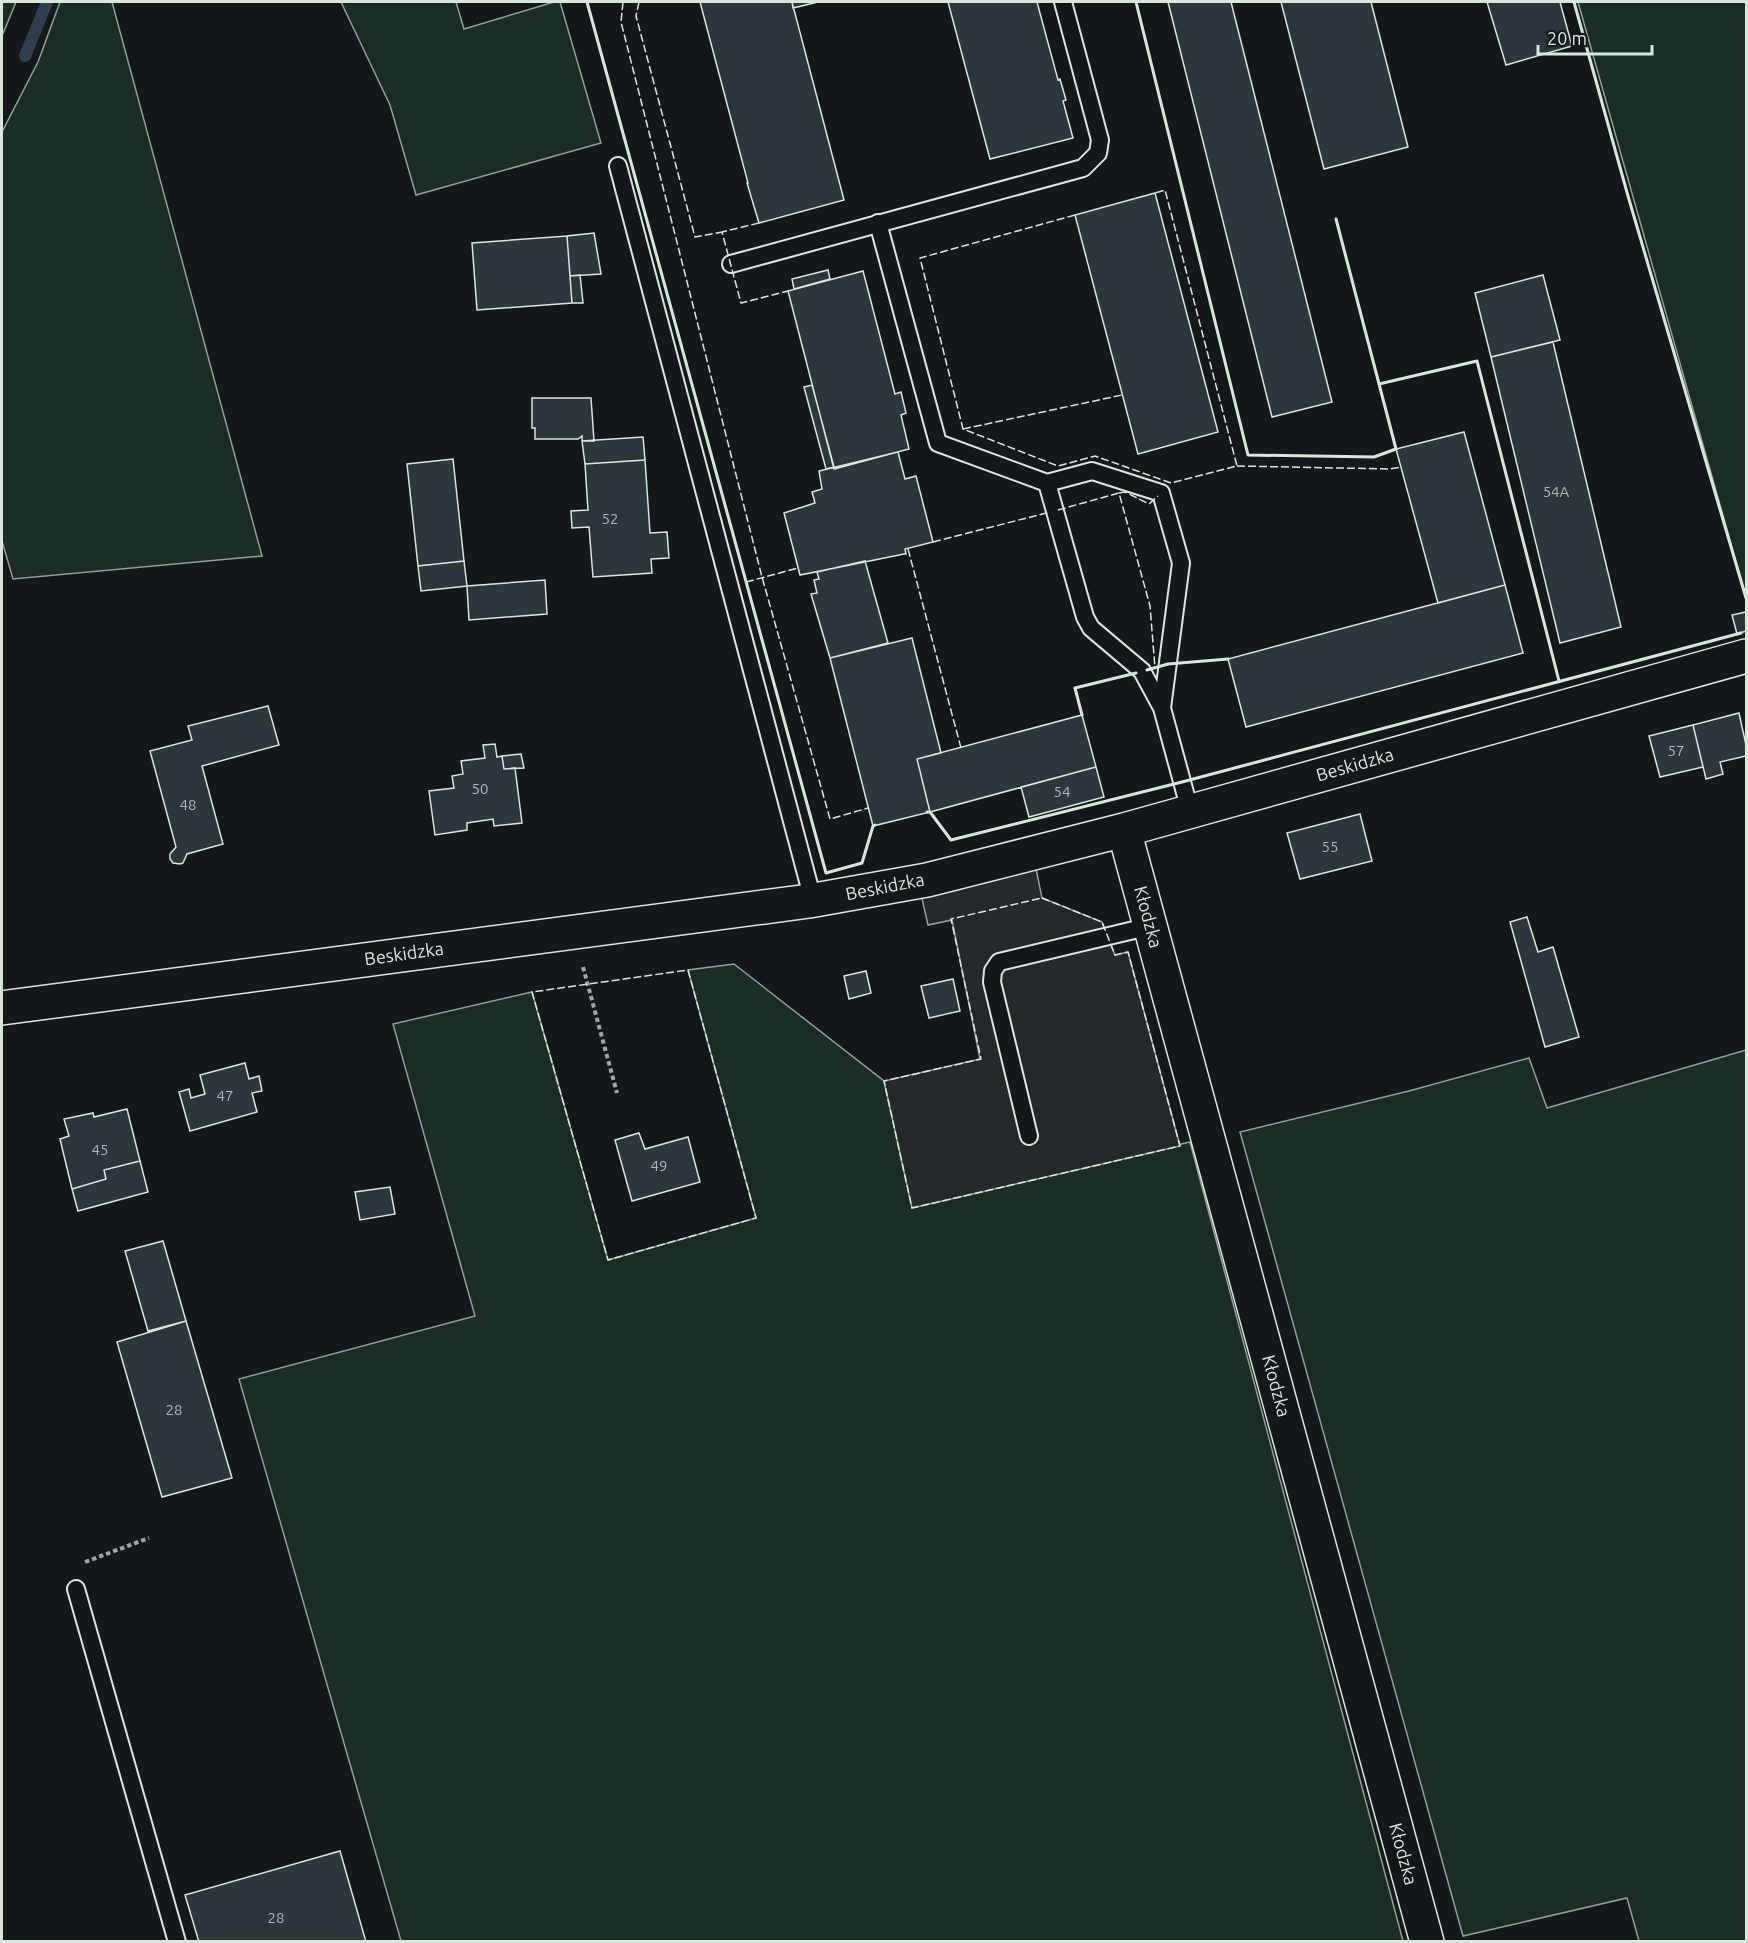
<svg xmlns="http://www.w3.org/2000/svg" width="1748" height="1943" font-family="Ubuntu,sans-serif">
<style>
.green{fill:#1a2d24;stroke:#939e99;stroke-width:1.5}
.parking{fill:#24282b;stroke:#939e99;stroke-width:1.5}
.lines{fill:none;stroke-linecap:round;stroke-linejoin:round}
.stream{stroke:#2f3f4d;stroke-width:12}
.building{fill:#2c363c;stroke:#d8e6dc;stroke-width:1.5}
.service-casing{stroke:#d8e6dc;stroke-width:20}
.minor-casing{stroke:#d8e6dc;stroke-width:36}
.path{stroke:#9da8a2;stroke-width:4;stroke-dasharray:4.5 3;stroke-linecap:butt}
.service{stroke:#14181c;stroke-width:16}
.minor{stroke:#14181c;stroke-width:33}
.fence{stroke:#d8e6dc;stroke-width:1.5;stroke-dasharray:8 3;stroke-linecap:butt}
.wall{stroke:#d8e6dc;stroke-width:3}
.labels{text-anchor:middle;stroke-width:4.5;stroke-linejoin:round;paint-order:stroke}
.number-label{font-size:15px;fill:#adbab4}
.street-label{font-size:18px;fill:#d8e6dc;stroke:#14181c}
</style>
<rect width="100%" height="100%" fill="#14181c"/>
<!-- green -->
<path class="green" d="M 2,2 L 16,2 L 2,36 Z
M 60,2 L 112,2 L 262,556 L 13,579 L 2,541 L 2,132 L 38,62 Z
M 341,2 L 456,2 L 464,29 L 554,2 L 560,2 L 601,143 L 416,195 L 390,105 Z
M 1578,2 L 1746,2 L 1746,597 Z
M 734,964 L 884,1081 L 913,1207 L 1190,1142 L 1403,1941 L 401,1941 L 239,1379 L 475,1316 L 393,1024 L 532,992 L 608,1260 L 756,1218 L 688,970 Z
M 1746,1050 L 1746,1941 L 1639,1941 L 1627,1898 L 1463,1936 L 1240,1132 L 1409,1091 L 1529,1058 L 1547,1108 Z"/>
<!-- parking -->
<path class="parking" d="M 1035,864 L 1042,898 L 1102,922 L 1115,955 L 1128,952 L 1180,1146 L 912,1208 L 884,1081 L 980,1059 L 952,920 L 928,925 L 921,894 Z"/>
<g class="lines">
<!-- stream -->
<path class="stream" d="M 25,56 L 47,2"/>
</g>
<!-- building -->
<path class="building" d="M 700,2 L 792,2 L 844,200 L 759,223 L 747,183 L 748,183 Z
M 792,2 L 818,2 L 793,8 Z
M 948,2 L 1037,2 L 1058,80 L 1060,79 L 1066,100 L 1063,101 L 1073,138 L 990,159 Z
M 1168,2 L 1231,2 L 1332,402 L 1272,417 Z
M 1281,2 L 1371,2 L 1408,147 L 1324,169 Z
M 1487,2 L 1560,2 L 1572,46 L 1506,65 Z
M 1155,193 L 1218,432 L 1138,454 L 1075,215 Z
M 594,233 L 601,274 L 570,276 L 567,236 Z
M 567,236 L 572,303 L 477,310 L 472,243 Z
M 828,270 L 830,279 L 794,289 L 792,279 Z
M 863,271 L 895,394 L 901,392 L 906,413 L 901,415 L 909,449 L 834,469 L 788,291 Z
M 580,275 L 583,303 L 572,303 L 570,276 Z
M 1543,275 L 1560,340 L 1491,357 L 1475,293 Z
M 1553,342 L 1621,627 L 1560,643 L 1491,357 Z
M 812,385 L 834,467 L 826,469 L 804,387 Z
M 532,398 L 591,398 L 594,441 L 582,441 L 582,436 L 578,439 L 535,439 L 535,428 L 532,428 Z
M 1464,432 L 1505,585 L 1438,603 L 1396,449 Z
M 643,437 L 645,460 L 585,464 L 582,441 Z
M 898,452 L 905,479 L 916,476 L 933,542 L 905,549 L 906,554 L 904,554 L 800,575 L 784,513 L 815,503 L 812,492 L 822,489 L 819,471 Z
M 453,459 L 464,561 L 418,566 L 407,464 Z
M 645,460 L 650,533 L 667,532 L 669,558 L 651,559 L 652,573 L 593,577 L 589,527 L 572,528 L 571,511 L 588,510 L 585,464 Z
M 464,561 L 467,586 L 421,591 L 418,566 Z
M 865,561 L 888,643 L 830,658 L 811,594 L 817,593 L 814,580 L 819,579 L 817,572 Z
M 545,580 L 547,614 L 469,620 L 467,586 Z
M 1505,585 L 1523,653 L 1246,727 L 1228,659 Z
M 1746,612 L 1746,631 L 1737,634 L 1732,615 Z
M 912,638 L 941,753 L 917,759 L 930,812 L 873,826 L 830,658 Z
M 268,706 L 279,745 L 202,766 L 223,844 L 187,854 L 183,863 L 180,864 L 173,863 L 170,859 L 170,854 L 176,847 L 150,751 L 192,740 L 188,726 Z
M 1739,713 L 1746,745 L 1746,756 L 1720,762 L 1723,774 L 1706,779 L 1693,725 Z
M 1082,715 L 1096,767 L 930,812 L 917,759 Z
M 1693,725 L 1703,767 L 1660,777 L 1649,736 Z
M 495,744 L 497,757 L 502,756 L 504,769 L 515,768 L 522,823 L 494,826 L 493,819 L 467,823 L 467,830 L 435,835 L 429,791 L 454,788 L 452,776 L 463,774 L 461,761 L 485,758 L 483,745 Z
M 521,754 L 524,768 L 504,769 L 502,756 Z
M 1096,767 L 1104,797 L 1029,817 L 1021,787 Z
M 1360,814 L 1372,861 L 1300,879 L 1287,833 Z
M 1527,917 L 1538,952 L 1553,947 L 1579,1037 L 1545,1047 L 1510,922 Z
M 866,971 L 871,993 L 849,999 L 844,976 Z
M 953,979 L 960,1011 L 929,1018 L 921,986 Z
M 245,1063 L 249,1079 L 259,1076 L 262,1091 L 252,1093 L 257,1112 L 190,1131 L 179,1092 L 189,1089 L 191,1098 L 205,1094 L 200,1075 Z
M 127,1109 L 140,1161 L 104,1170 L 106,1179 L 72,1189 L 60,1139 L 69,1136 L 64,1119 L 93,1113 L 94,1117 Z
M 639,1133 L 645,1149 L 688,1137 L 700,1182 L 632,1201 L 615,1140 Z
M 140,1161 L 148,1192 L 78,1211 L 72,1189 L 106,1179 L 104,1170 Z
M 390,1187 L 395,1214 L 360,1220 L 355,1192 Z
M 163,1241 L 186,1321 L 148,1331 L 125,1251 Z
M 186,1321 L 232,1478 L 162,1497 L 117,1342 Z
M 340,1851 L 366,1942 L 199,1942 L 185,1895 Z"/>
<g class="lines">
<defs>
<path id="service" d="M 618,166 L 813,900
M 878,223 L 938,443 L 1047,483 L 1085,617 L 1091,628 L 1142,671 L 1162,708 L 1190,811
M 731,264 L 1083,168 L 1098,153 L 1100,140 L 1063,2
M 1047,483 L 1092,471 L 1161,493 L 1181,563 L 1162,708
M 1029,1136 L 992,982 L 993,971 L 999,962 L 1151,926
M 76,1589 L 177,1942"/>
<path id="minor" d="M 1124,830 L 1427,1942
M 2,1008 L 809,901 L 927,880 L 1124,830 L 1746,656"/>
</defs>
<!-- service casing -->
<use href="#service" class="service-casing"/>
<!-- minor casing -->
<use href="#minor" class="minor-casing"/>
<!-- path -->
<path class="path" d="M 583,967 L 617,1093
M 85,1562 L 149,1538"/>
<!-- service -->
<use href="#service" class="service"/>
<!-- minor -->
<use href="#minor" class="minor"/>
<!-- fence -->
<path class="fence" d="M 623,2 L 621,22 L 762,577 L 830,819 L 868,808
M 639,2 L 636,16 L 695,237 L 722,232
M 1075,215 L 920,258 L 963,429 L 1058,466 L 1095,456 L 1171,483 L 1237,466 L 1165,190 L 1155,193
M 759,223 L 722,232 L 741,303 L 788,291
M 963,429 L 1122,395
M 1237,466 L 1390,469 L 1401,467
M 1119,493 L 1125,492 L 1149,504 L 1158,496
M 1058,510 L 1119,493 L 1150,606 L 1155,668
M 933,542 L 1050,512
M 908,549 L 961,748
M 746,582 L 798,568
M 1042,898 L 1102,922 L 1115,955 L 1128,952 L 1180,1146 L 912,1208 L 884,1081 L 981,1059 L 951,919 Z
M 688,970 L 756,1218 L 608,1260 L 532,992 Z"/>
<!-- wall -->
<path class="wall" d="M 587,2 L 826,873 L 862,863 L 873,826 L 875,825
M 1136,2 L 1248,455 L 1374,457 L 1396,449 L 1336,219
M 1574,2 L 1628,196 L 1746,598
M 1379,384 L 1477,361 L 1559,681
M 1147,670 L 1168,664 L 1228,659
M 1082,715 L 1075,688 L 1136,673
M 927,812 L 930,812 L 951,840 L 1182,782 L 1741,633"/>
</g>
<g class="labels">
<!-- number labels -->
<g class="number-label">
<text x="1556" y="497">54A</text>
<text x="610" y="524">52</text>
<text x="1676" y="756">57</text>
<text x="480" y="794">50</text>
<text x="1062" y="797">54</text>
<text x="188" y="810">48</text>
<text x="1330" y="852">55</text>
<text x="225" y="1101">47</text>
<text x="100" y="1155">45</text>
<text x="659" y="1171">49</text>
<text x="174" y="1415">28</text>
<text x="276" y="1923">28</text>
</g>
<!-- street labels -->
<g class="street-label">
<text transform="translate(1355 765) rotate(-16)" y="6">Beskidzka</text>
<text transform="translate(885 887) rotate(-11)" y="6">Beskidzka</text>
<text transform="translate(1148 917) rotate(75)" y="6">Kłodzka</text>
<text transform="translate(404 954) rotate(-8)" y="6">Beskidzka</text>
<text transform="translate(1276 1386) rotate(75)" y="6">Kłodzka</text>
<text transform="translate(1403 1854) rotate(75)" y="6">Kłodzka</text>
</g>
</g>
<!-- border -->
<rect width="1748" height="1943" fill="none" stroke="#d8e6dc" stroke-width="6"/>
<!-- scale -->
<path d="M1538 45v9h114v-9" fill="none" stroke="#d8e6dc" stroke-width="3"/>
<text x="1547" y="45" font-size="18" fill="#d8e6dc" stroke="#14181c" stroke-width="4.5" paint-order="stroke">20 m</text>
</svg>
